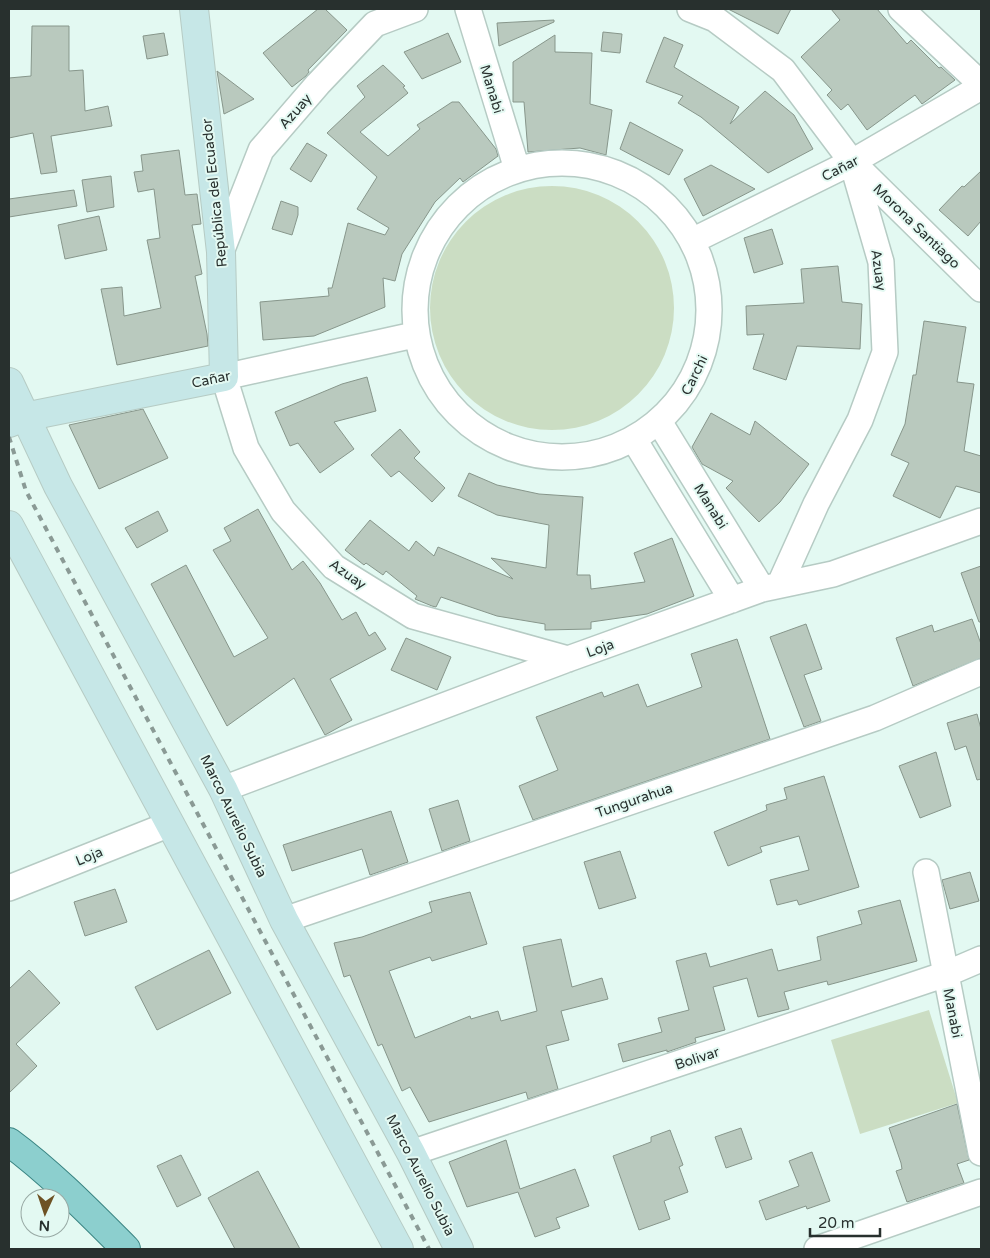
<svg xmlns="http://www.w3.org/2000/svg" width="990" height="1258" font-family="'Varela Round',sans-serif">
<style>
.green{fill:#cbddc3}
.building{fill:#b9c9be;stroke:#87968b}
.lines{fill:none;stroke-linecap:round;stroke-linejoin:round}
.street-casing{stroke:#b6cbc4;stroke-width:28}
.secondary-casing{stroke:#b6cbc4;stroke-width:30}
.primary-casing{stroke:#388381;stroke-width:30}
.street{stroke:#fff;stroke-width:25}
.secondary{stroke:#c6e7e7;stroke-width:28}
.primary{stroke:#8ccfce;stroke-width:28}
.rail{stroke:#8a9a95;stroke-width:4;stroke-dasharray:6 6;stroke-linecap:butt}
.labels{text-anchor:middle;stroke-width:4;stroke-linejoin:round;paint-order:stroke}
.street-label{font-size:14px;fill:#28302e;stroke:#e3f9f2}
</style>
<rect width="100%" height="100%" fill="#e3f9f2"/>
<!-- green -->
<path class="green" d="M430 308a122 122 0 1 1 244 0a122 122 0 1 1-244 0Z
M 929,1010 L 958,1103 L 860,1134 L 831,1040 Z"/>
<!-- building -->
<path class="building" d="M 318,9 L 325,9 L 347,30 L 308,70 L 309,72 L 306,76 L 292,87 L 263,53 Z
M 728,9 L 791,9 L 778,34 Z
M 831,9 L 877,9 L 907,44 L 911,40 L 939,68 L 941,67 L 955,80 L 922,104 L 915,95 L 867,130 L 848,104 L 841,110 L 827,95 L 832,90 L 801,57 L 840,20 Z
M 554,20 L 554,22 L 499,46 L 497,23 Z
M 32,26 L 69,26 L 69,71 L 83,70 L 85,111 L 108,106 L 112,126 L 51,136 L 57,172 L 41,174 L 33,133 L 9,138 L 9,78 L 31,76 Z
M 603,32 L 622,34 L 620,53 L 601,51 Z
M 164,33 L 168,55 L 147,59 L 143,36 Z
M 448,33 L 461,62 L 422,79 L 404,52 Z
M 555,35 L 555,52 L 592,53 L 590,104 L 612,110 L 606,155 L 580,148 L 528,152 L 524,102 L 513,102 L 513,62 Z
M 664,37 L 683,45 L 674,67 L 739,107 L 730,124 L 765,91 L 794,115 L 813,149 L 768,173 L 701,117 L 678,103 L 683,96 L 646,82 Z
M 383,65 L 405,86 L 403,87 L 408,93 L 360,132 L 388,156 L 420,129 L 417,125 L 452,102 L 459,102 L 496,149 L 498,156 L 463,182 L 460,178 L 435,202 L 402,254 L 395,281 L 383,278 L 385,307 L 314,336 L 263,340 L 260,302 L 329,296 L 328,288 L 332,288 L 348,223 L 385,235 L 389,228 L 357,209 L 377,177 L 327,133 L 365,97 L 357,86 Z
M 217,71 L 254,99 L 224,114 Z
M 630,122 L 683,150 L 669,175 L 620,149 Z
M 307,143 L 327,155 L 311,182 L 290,169 Z
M 179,150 L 185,195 L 197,194 L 201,224 L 192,225 L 202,274 L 195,276 L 207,334 L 208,346 L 117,365 L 101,289 L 122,287 L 124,316 L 161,308 L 147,240 L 160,238 L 154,189 L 138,192 L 134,172 L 143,171 L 141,155 Z
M 711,165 L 755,189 L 703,216 L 684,179 Z
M 981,171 L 981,221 L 968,236 L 939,210 L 962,186 L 964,187 Z
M 111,176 L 114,207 L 87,212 L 82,180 Z
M 74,190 L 77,206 L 9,217 L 9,199 Z
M 281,201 L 298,207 L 298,215 L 292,235 L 272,229 Z
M 99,216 L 107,250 L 65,259 L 58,225 Z
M 772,229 L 783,264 L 754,273 L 744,238 Z
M 838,266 L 842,302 L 862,304 L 860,349 L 797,346 L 786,380 L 753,369 L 764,334 L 747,335 L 746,306 L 804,303 L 801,269 Z
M 924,321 L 966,327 L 957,382 L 974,384 L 964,451 L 981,456 L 981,493 L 956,486 L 940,518 L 893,496 L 909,463 L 891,455 L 905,424 L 913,375 L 916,375 Z
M 367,377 L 376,411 L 334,422 L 354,449 L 320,473 L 298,443 L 290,446 L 275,412 L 342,384 Z
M 143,409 L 168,458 L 99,489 L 69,425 Z
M 711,413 L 750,435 L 755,421 L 809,464 L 780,502 L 759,522 L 726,488 L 733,481 L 702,464 L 692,447 Z
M 400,429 L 420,452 L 414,458 L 445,488 L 432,502 L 399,471 L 391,477 L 371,455 Z
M 469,473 L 497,485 L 539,494 L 583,497 L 577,575 L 590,575 L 591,589 L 645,582 L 634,553 L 672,538 L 694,596 L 647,614 L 591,622 L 591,629 L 545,630 L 545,624 L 497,616 L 441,597 L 436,607 L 432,606 L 415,599 L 417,596 L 386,571 L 383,575 L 366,563 L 364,565 L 345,550 L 370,520 L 409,551 L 416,541 L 434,556 L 438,547 L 513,579 L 491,558 L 546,568 L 549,525 L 497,515 L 458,496 Z
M 258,509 L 292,570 L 303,561 L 320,583 L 342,620 L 356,612 L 369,636 L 375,632 L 386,649 L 330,679 L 352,720 L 325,735 L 294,678 L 227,726 L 151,584 L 186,565 L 234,657 L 268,638 L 213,550 L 231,541 L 224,528 Z
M 158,511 L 168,531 L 137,548 L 125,528 Z
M 981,566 L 981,622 L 979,622 L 961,573 Z
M 972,619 L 981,644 L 981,658 L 913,686 L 896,638 L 932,625 L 934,632 Z
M 806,624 L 822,669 L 804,675 L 821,721 L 804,727 L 770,637 Z
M 406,638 L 451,657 L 437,690 L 391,670 Z
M 737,639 L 770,739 L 533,820 L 519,786 L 558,770 L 536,717 L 602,692 L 604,697 L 638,684 L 647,707 L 702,687 L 691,654 Z
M 977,714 L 981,729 L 981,779 L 977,780 L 966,746 L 955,750 L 947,723 Z
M 936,752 L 951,806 L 920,818 L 899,766 Z
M 824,776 L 859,887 L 799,905 L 797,900 L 777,905 L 770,880 L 809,870 L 799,836 L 760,847 L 762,852 L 728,866 L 714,832 L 767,810 L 766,805 L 787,799 L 784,788 Z
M 458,800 L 470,841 L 442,851 L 429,809 Z
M 391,811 L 408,862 L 370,875 L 362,849 L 292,871 L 283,845 Z
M 620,851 L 636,898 L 599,909 L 584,862 Z
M 970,872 L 979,901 L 950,909 L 942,880 Z
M 115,889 L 127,922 L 85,936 L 74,902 Z
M 470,892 L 487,944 L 432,961 L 430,957 L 389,971 L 415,1038 L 470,1016 L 471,1019 L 498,1011 L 501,1021 L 537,1011 L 523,947 L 561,939 L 572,987 L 602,978 L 608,999 L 561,1011 L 569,1040 L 546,1046 L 558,1089 L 528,1099 L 526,1092 L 429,1122 L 410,1087 L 402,1091 L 382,1044 L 378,1046 L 350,975 L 344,977 L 334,943 L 362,937 L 432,912 L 429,902 Z
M 900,900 L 917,961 L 828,985 L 827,981 L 784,992 L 789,1009 L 758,1017 L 747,978 L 713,987 L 725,1030 L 695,1038 L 696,1042 L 667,1052 L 667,1050 L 623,1062 L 618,1044 L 662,1032 L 658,1018 L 689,1010 L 676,961 L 706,953 L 710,967 L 772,949 L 778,971 L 821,960 L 817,937 L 862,924 L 858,911 Z
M 209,950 L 231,993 L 157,1030 L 135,987 Z
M 29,970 L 60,1003 L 16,1044 L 37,1066 L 9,1093 L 9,989 Z
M 957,1104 L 969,1160 L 957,1164 L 964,1183 L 907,1202 L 896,1171 L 902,1169 L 901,1163 L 889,1128 Z
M 741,1128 L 752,1159 L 726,1168 L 715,1137 Z
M 670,1130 L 683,1165 L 679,1167 L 688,1192 L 664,1201 L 670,1219 L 639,1230 L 613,1156 L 651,1142 L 651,1137 Z
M 506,1140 L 520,1189 L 575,1169 L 589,1206 L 556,1218 L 560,1228 L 535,1237 L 518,1192 L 467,1207 L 449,1162 Z
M 812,1152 L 830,1201 L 807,1209 L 806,1206 L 766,1220 L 759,1201 L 799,1186 L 789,1161 Z
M 181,1155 L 201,1195 L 177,1207 L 157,1166 Z
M 258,1171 L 300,1249 L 235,1249 L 208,1198 Z"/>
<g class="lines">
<defs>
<path id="street" d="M 468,9 L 517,169
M 690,9 L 715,19 L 783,70 L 852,162 L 881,262 L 885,352 L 860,420 L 816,504 L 780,584
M 901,9 L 981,84
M415 310a147 147 0 1 1 294 0a147 147 0 1 1-294 0Z
M 854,164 L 981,289
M 694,240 L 852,162 L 981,87
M 221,252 L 261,150 L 318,84 L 375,24 L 415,9
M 414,335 L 224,377 L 246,448 L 283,511 L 334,567 L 413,616 L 568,659
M 660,423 L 762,589
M 635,441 L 732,600
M 223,789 L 568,659 L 762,589 L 833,574 L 981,521
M 926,872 L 981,1153
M 9,888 L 170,824
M 284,920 L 875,718 L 981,672
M 411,1153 L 946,974 L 981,959
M 817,1249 L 981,1192"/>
<path id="secondary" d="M 9,382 L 58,486 L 223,789 L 284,920 L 411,1153 L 459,1249
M 9,423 L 24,417 L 224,377 L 221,252 L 194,9
M 9,525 L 399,1249"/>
<path id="primary" d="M 9,1142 C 51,1173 89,1212 126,1249"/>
</defs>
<!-- street casing -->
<use href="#street" class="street-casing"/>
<!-- secondary casing -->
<use href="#secondary" class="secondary-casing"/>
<!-- primary casing -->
<use href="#primary" class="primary-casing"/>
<!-- street -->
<use href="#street" class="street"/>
<!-- secondary -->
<use href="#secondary" class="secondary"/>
<!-- primary -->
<use href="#primary" class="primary"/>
<!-- rail -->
<path class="rail" d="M 9,437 L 26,491 L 429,1249"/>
</g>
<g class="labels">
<!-- street labels -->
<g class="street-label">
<text transform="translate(492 89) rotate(73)" y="5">Manabi</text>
<text transform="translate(295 111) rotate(-49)" y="5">Azuay</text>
<text transform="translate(840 168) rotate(-27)" y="5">Cañar</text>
<text transform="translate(214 193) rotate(-96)" y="5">República del Ecuador</text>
<text transform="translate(917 226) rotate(44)" y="5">Morona Santiago</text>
<text transform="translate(879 270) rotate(82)" y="5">Azuay</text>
<text transform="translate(694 375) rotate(-64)" y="5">Carchi</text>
<text transform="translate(211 379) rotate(-12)" y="5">Cañar</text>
<text transform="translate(711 506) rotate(58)" y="5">Manabi</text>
<text transform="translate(348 574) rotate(35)" y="5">Azuay</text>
<text transform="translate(600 648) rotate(-20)" y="5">Loja</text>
<text transform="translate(634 800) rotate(-19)" y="5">Tungurahua</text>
<text transform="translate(234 816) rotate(64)" y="5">Marco Aurelio Subia</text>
<text transform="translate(89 856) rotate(-22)" y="5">Loja</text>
<text transform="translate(953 1013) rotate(79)" y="5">Manabi</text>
<text transform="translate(697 1058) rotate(-18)" y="5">Bolivar</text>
<text transform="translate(421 1175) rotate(63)" y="5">Marco Aurelio Subia</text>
</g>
</g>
<!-- border -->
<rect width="990" height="1258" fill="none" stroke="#28302e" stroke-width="20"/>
<!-- north arrow -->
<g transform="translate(45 1213) rotate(183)"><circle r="24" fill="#e3f9f2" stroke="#98a9a4"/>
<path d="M0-4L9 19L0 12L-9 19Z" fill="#6e5224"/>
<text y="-8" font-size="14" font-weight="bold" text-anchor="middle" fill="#28302e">N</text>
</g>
<!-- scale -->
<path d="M810 1228v8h70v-8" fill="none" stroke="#28302e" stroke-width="2.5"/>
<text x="818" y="1228" font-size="15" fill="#28302e" stroke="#e3f9f2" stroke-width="4" paint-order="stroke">20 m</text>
</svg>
